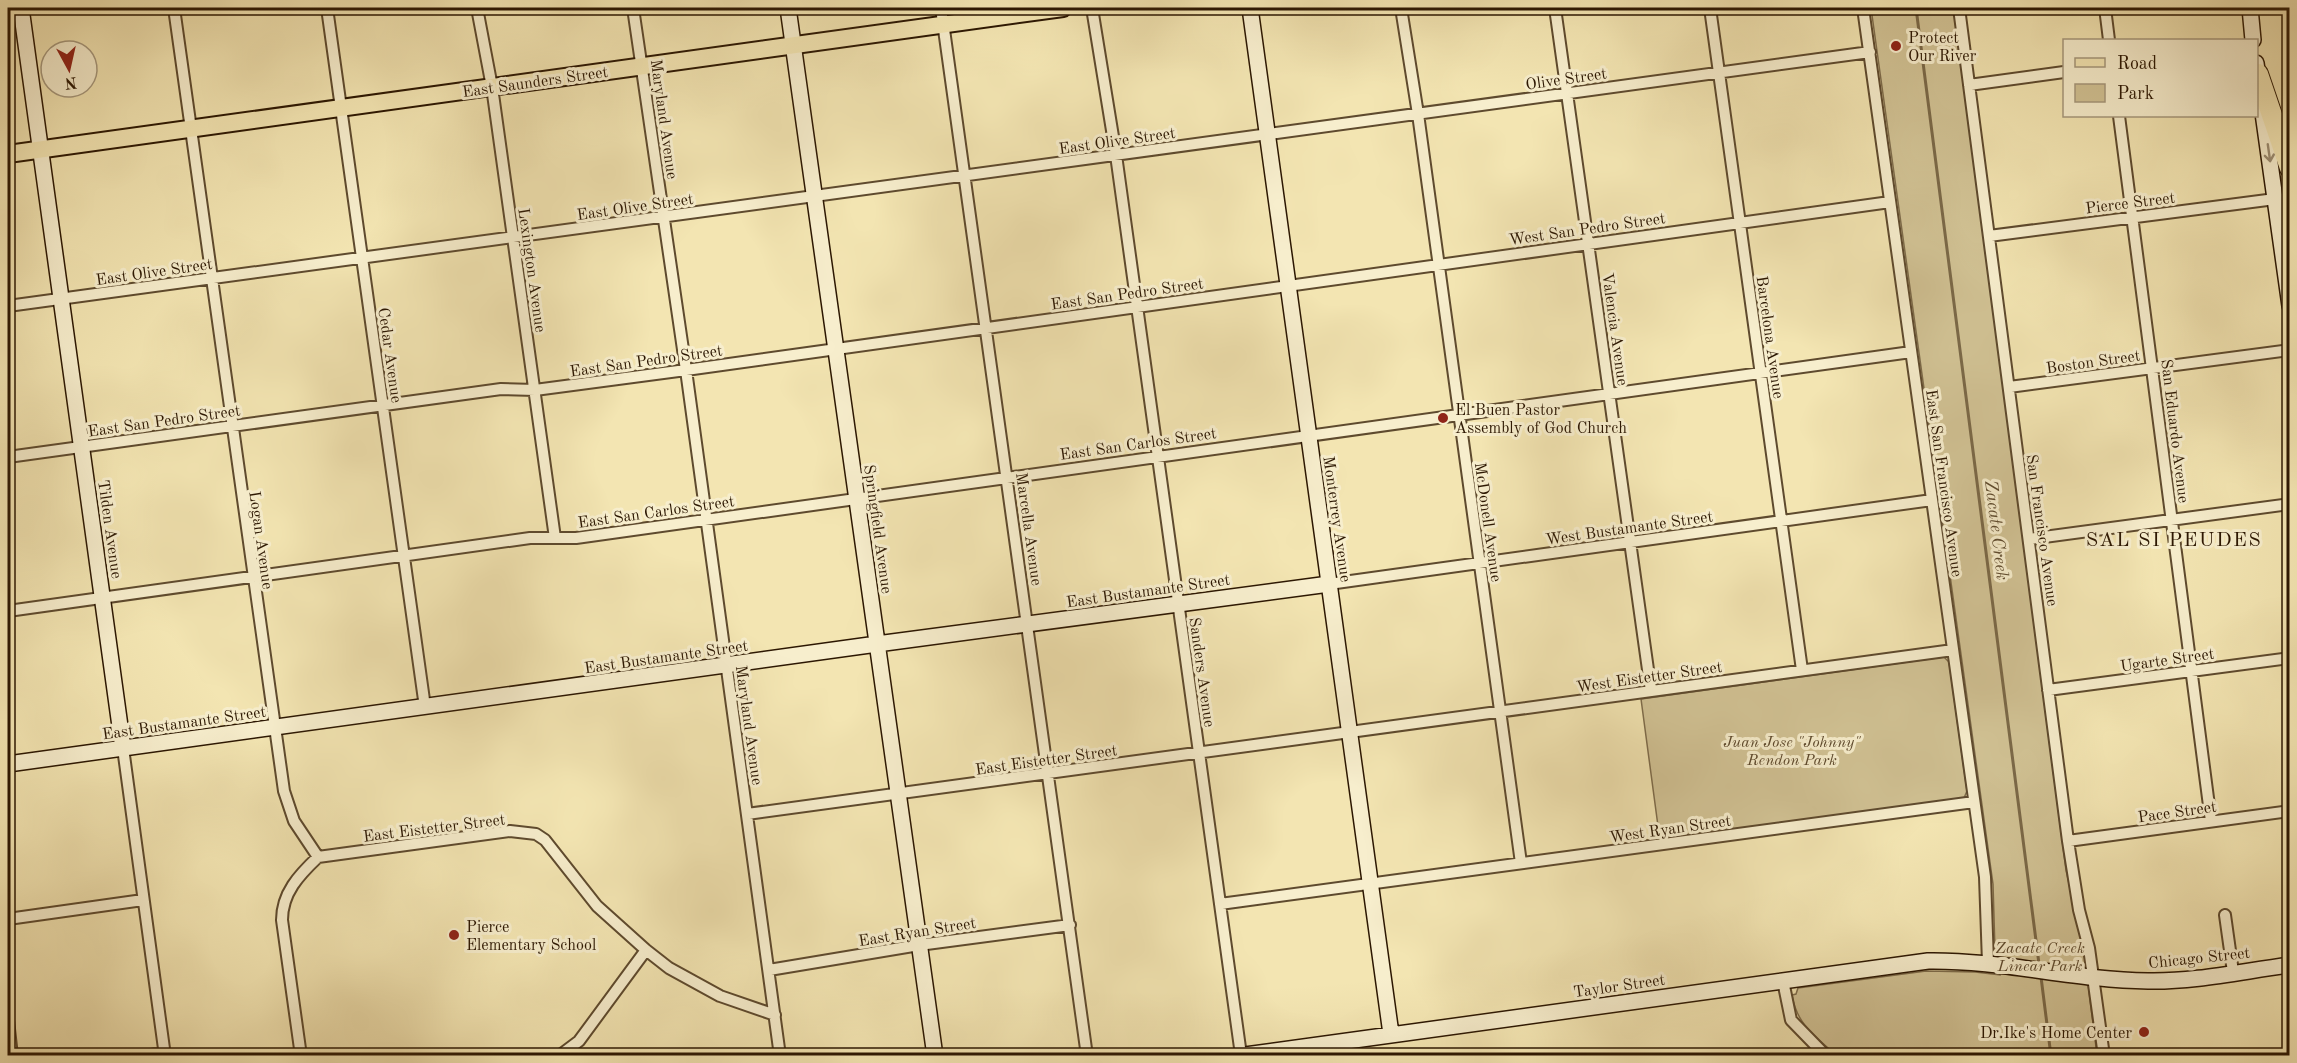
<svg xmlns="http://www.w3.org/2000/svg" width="2297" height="1063" font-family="'Old Standard TT',serif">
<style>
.park{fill:#d1c294;stroke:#7e6c4b;stroke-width:1.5}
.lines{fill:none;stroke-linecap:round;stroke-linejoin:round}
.stream{stroke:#7b6948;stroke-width:3}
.street-casing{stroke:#5e4a2e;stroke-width:14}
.secondary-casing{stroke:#2c1702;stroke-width:18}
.primary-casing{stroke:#2c1702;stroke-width:20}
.highway-casing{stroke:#2c1702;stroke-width:22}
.street{stroke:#f7eecd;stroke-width:10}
.secondary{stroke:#f7eecd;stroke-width:15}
.primary{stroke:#f3e5b2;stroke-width:16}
.highway{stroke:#f3e5b2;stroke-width:20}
.oneway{stroke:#9c8d72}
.poi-dot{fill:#8f2418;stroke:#f7eecd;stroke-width:2}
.labels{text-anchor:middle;stroke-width:6;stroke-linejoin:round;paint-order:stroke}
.poi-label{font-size:16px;fill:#2c1702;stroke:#f7eecd;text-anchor:start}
.street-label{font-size:16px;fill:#2c1702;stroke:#f7eecd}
.park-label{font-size:16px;font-style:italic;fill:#5e4a2e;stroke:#f7eecd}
.water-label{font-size:18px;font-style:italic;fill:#604d30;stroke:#f7eecd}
.quarter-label{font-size:20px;letter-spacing:1.5px;fill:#2c1702;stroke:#f7eecd}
</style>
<rect width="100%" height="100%" fill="#f3e5b2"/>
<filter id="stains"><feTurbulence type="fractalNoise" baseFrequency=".00333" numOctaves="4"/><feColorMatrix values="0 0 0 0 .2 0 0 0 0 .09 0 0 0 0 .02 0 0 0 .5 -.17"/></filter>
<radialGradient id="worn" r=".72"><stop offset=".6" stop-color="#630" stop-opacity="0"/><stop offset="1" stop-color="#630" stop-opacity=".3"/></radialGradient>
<!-- park -->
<path class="park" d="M 1871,8 L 1954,8 L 2066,870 L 2084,952 L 2097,1055 L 1836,1055 C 1815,1036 1797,1025 1792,995 L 1796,994 L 1798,988 L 1926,971 L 1975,972 L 2000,975 L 1995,951 L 1993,884 Z
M 1944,657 L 1949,662 L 1967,791 L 1964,798 L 1660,841 L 1641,699 Z"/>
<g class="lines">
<!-- stream -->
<path class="stream" d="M 1916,8 L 2039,964
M 2041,977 L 2051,1056"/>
<defs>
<path id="street" d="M 174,8 L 284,791 L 294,821 L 318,857 C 299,875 282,893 282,920 L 301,1056
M 327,8 L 425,707
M 477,8 L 492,87 L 555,538
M 633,8 L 686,370 L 780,1056
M 941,8 L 1087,1056
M 1092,8 L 1116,155 L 1241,1055
M 1401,8 L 1418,114 L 1521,863
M 1555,8 L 1651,691
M 1710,8 L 1802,670
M 1863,8 L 1985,877 L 1988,963
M 1959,8 L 2068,841 L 2079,910 L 2089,948 L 2104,1056
M 2105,8 L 2109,40
M 1969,85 L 2064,72
M 2119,116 L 2211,821
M 1989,236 L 2275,199
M 8,306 L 1870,52
M 2009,387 L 2290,350
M 8,457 L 501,389 L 535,390 L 686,370 L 1890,202
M 2029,539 L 2290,504
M 1329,584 L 1932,500
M 8,611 L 530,538 L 576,538 L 1911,352
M 2048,690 L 2290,658
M 123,748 L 165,1056
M 747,814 L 1953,650
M 2068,841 L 2290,811
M 318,857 L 510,831 L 536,834 L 545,840 L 597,906 L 646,950 L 669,968 L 720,996 L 775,1015
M 1220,904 L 1974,802
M 2225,915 L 2233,972
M 8,919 L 143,900
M 769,970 L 919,945 L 1070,925
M 1783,981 L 1791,1020 L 1826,1056
M 8,1020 L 12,1056
M 300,1055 L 332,1056
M 144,1056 L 165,1053
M 559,1056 L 579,1041 L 646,950"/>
<path id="secondary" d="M 21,8 L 123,748
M 788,8 L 935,1056
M 1250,8 L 1391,1034
M 2250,8 L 2253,40
M 2256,63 L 2290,306
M 8,764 L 877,644 L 1329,584
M 1238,1056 L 1928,961 C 2002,960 2074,980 2148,981 C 2195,982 2243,971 2290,965"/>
<path id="primary" d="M 8,154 L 1063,8"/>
<path id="highway" d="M 2258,74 L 2290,168"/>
</defs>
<!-- street casing -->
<use href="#street" class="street-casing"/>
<!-- secondary casing -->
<use href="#secondary" class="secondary-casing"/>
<!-- primary casing -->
<use href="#primary" class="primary-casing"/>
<!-- highway casing -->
<use href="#highway" class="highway-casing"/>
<!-- street -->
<use href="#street" class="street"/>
<!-- secondary -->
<use href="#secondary" class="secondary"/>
<!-- primary -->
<use href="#primary" class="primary"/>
<!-- highway -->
<use href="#highway" class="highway"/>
</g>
<!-- one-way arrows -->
<defs><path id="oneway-shaft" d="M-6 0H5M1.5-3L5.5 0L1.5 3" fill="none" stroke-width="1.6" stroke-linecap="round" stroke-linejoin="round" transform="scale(1.5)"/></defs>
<use class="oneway" href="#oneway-shaft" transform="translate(2269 153) rotate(82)"/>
<!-- markers -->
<g class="poi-dot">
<circle cx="1896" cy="46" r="6"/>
<circle cx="1443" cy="418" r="6"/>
<circle cx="454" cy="935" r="6"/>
<circle cx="2144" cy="1032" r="6"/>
</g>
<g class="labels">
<!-- poi labels -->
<g class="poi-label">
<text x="1908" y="43">Protect<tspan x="1908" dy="18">Our River</tspan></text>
<text x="1455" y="415">El Buen Pastor<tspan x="1455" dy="18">Assembly of God Church</tspan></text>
<text x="466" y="932">Pierce<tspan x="466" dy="18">Elementary School</tspan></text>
<text x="2132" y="1038" text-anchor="end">Dr.Ike's Home Center</text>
</g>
<!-- street labels -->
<g class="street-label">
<text transform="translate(1566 78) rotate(-8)" y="6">Olive Street</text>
<text transform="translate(535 81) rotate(-8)" y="6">East Saunders Street</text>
<text transform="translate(665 119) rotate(82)" y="6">Maryland Avenue</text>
<text transform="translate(1117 140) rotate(-8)" y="6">East Olive Street</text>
<text transform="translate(2130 202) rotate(-7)" y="6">Pierce Street</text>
<text transform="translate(635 206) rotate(-8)" y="6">East Olive Street</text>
<text transform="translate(1587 228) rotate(-8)" y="6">West San Pedro Street</text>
<text transform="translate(533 270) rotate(82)" y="6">Lexington Avenue</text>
<text transform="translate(154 271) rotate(-8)" y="6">East Olive Street</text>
<text transform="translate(1127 293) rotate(-8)" y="6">East San Pedro Street</text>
<text transform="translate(1616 329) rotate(82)" y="6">Valencia Avenue</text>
<text transform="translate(1771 337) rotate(82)" y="6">Barcelona Avenue</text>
<text transform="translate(391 355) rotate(82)" y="6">Cedar Avenue</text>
<text transform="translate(646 360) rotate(-8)" y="6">East San Pedro Street</text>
<text transform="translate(2093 361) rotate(-8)" y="6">Boston Street</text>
<text transform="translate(164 420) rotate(-8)" y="6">East San Pedro Street</text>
<text transform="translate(2176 431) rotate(83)" y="6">San Eduardo Avenue</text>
<text transform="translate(1138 443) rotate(-8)" y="6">East San Carlos Street</text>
<text transform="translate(1945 483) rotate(82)" y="6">East San Francisco Avenue</text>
<text transform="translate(656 511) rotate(-8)" y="6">East San Carlos Street</text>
<text transform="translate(1338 519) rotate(82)" y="6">Monterrey Avenue</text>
<text transform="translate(1489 522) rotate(82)" y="6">McDonell Avenue</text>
<text transform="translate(1629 527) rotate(-8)" y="6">West Bustamante Street</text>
<text transform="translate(111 529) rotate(82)" y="6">Tilden Avenue</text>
<text transform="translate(879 529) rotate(82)" y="6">Springfield Avenue</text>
<text transform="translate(1030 529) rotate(82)" y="6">Marcella Avenue</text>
<text transform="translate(2043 530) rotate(82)" y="6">San Francisco Avenue</text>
<text transform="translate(262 540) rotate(82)" y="6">Logan Avenue</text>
<text transform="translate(1148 590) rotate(-8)" y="6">East Bustamante Street</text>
<text transform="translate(666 656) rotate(-8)" y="6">East Bustamante Street</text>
<text transform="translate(2167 659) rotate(-8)" y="6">Ugarte Street</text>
<text transform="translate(1203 672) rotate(82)" y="6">Sanders Avenue</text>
<text transform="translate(1649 676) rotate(-8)" y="6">West Eistetter Street</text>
<text transform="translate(184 722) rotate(-8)" y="6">East Bustamante Street</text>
<text transform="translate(750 725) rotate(82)" y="6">Maryland Avenue</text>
<text transform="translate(1046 759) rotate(-8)" y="6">East Eistetter Street</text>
<text transform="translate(2177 811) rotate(-8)" y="6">Pace Street</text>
<text transform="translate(434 827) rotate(-7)" y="6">East Eistetter Street</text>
<text transform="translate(1670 828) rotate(-8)" y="6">West Ryan Street</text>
<text transform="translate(917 931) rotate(-9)" y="6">East Ryan Street</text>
<text transform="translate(2199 957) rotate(-6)" y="6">Chicago Street</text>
<text transform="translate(1619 985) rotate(-8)" y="6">Taylor Street</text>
</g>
<!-- park labels -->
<g class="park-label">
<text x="1792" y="747">Juan Jose "Johnny"<tspan x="1792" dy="18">Rendon Park</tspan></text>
<text x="2040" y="953">Zacate Creek<tspan x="2040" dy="18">Linear Park</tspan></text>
</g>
<!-- water labels -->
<g class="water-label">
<text transform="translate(1997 530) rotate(83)" y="6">Zacate Creek</text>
</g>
<!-- quarter labels -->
<g class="quarter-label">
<text x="2174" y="546">SAL SI PEUDES</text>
</g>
</g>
<!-- margin -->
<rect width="2297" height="1063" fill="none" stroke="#f3e5b2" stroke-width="30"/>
<rect x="9" y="9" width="2279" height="1045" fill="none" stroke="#2c1702" stroke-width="3"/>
<rect x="15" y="15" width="2267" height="1033" fill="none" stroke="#2c1702" stroke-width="1.5"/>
<!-- legend -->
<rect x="2063" y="39" width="195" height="78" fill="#f7eecd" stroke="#a6987c" stroke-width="1.5"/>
<rect x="2075" y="58" width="30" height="9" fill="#f3e5b2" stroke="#a6987c" stroke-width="1.5"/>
<text x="2117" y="69" font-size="18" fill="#2c1702">Road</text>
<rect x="2075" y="84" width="30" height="18" fill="#d1c294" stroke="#a6987c" stroke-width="1.5"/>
<text x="2117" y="99" font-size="18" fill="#2c1702">Park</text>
<!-- north arrow -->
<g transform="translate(69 69) rotate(172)"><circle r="28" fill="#f7eecd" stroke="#a6987c" stroke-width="1.5"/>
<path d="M0-4.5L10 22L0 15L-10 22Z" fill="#8f2418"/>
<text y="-9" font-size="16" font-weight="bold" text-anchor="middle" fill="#2c1702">N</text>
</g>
<rect width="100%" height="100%" filter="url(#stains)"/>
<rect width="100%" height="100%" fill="url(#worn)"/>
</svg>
